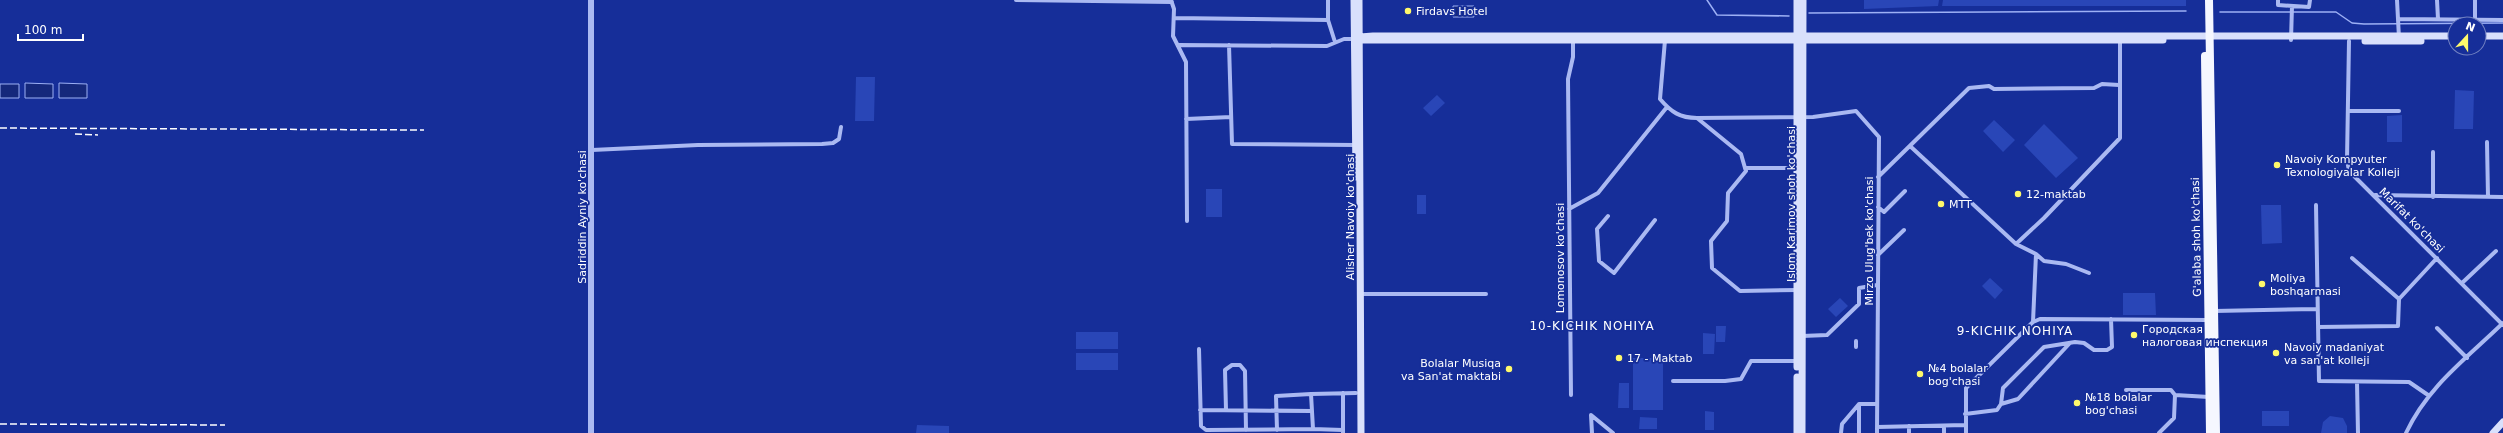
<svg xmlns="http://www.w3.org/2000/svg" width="2503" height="433" font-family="'DejaVu Sans',sans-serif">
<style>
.green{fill:#2946b7}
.water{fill:#15287b;stroke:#9db0f5}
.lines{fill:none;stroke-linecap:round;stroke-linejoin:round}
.stream{stroke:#9db0f5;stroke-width:1.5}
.minor{stroke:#aab9f2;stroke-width:4}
.tertiary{stroke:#aab9f2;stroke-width:6}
.secondary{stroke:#d9e0fc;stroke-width:7}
.primary{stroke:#f5f7ff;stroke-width:8}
.rail{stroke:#fff;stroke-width:1.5;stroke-dasharray:7 3;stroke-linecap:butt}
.poi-dot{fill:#fff96b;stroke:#162e99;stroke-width:1.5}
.labels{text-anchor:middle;stroke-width:3.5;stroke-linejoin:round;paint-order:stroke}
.poi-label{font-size:11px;fill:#fff;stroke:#162e99;text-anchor:start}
.street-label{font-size:11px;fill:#fff;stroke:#162e99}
.neighbourhood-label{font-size:12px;letter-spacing:1px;fill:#fff;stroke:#162e99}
</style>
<rect width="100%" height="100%" fill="#162e99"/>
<!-- green -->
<path class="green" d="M 1864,0 L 1939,0 L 1938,6 L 1864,9 Z
M 1943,0 L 2186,0 L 2186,6 L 1942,6 Z
M 856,77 L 875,77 L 874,121 L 855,121 Z
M 2455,90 L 2474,91 L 2473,129 L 2454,129 Z
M 1437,95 L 1445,103 L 1431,116 L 1423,108 Z
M 2402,115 L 2402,142 L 2387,142 L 2387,116 Z
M 1994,120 L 2015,140 L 2003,152 L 1983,131 Z
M 2044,124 L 2078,158 L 2056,178 L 2024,145 Z
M 1206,189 L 1222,189 L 1222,217 L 1206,217 Z
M 1417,195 L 1426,195 L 1426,214 L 1417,214 Z
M 2261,205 L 2281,205 L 2282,243 L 2262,244 Z
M 1990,278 L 2003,290 L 1995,299 L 1982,286 Z
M 2123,293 L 2155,293 L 2156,315 L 2123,315 Z
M 1840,298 L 1848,306 L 1836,317 L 1828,309 Z
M 1716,326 L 1726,326 L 1725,342 L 1716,342 Z
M 1076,332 L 1118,332 L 1118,349 L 1076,349 Z
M 1703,333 L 1715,334 L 1714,354 L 1703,354 Z
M 1076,353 L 1118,353 L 1118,370 L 1076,370 Z
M 1633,358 L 1663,358 L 1663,410 L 1633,410 Z
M 1619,383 L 1629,383 L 1629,408 L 1618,408 Z
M 1705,411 L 1714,412 L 1714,430 L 1705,430 Z
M 2262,411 L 2289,411 L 2289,426 L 2262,426 Z
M 2330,416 L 2343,418 L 2347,426 L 2347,433 L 2321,433 L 2323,422 Z
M 1640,417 L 1657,418 L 1657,429 L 1639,429 Z
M 917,425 L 949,426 L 949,433 L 916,433 Z"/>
<!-- water -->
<path class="water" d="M 1453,6 L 1474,6 L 1474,17 L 1453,17 Z
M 25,83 L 53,84 L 53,98 L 25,98 Z
M 59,83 L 87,84 L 87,98 L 59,98 Z
M 0,84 L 19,84 L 19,98 L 0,98 Z"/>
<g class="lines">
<!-- stream -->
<path class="stream" d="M 1707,0 L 1717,15 L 1789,16
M 2220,12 L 2336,12 L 2352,23 L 2364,24 L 2503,23
M 1809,13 L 2186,11"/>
<!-- minor -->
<path class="minor" d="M 1016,0 L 1172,2
M 1171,0 L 1174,9 L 1173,36 L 1186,62 L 1187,221
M 1328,0 L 1328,20 L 1335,42
M 2278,0 L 2278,5 L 2309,7 L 2310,0
M 2397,0 L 2399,38
M 2437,0 L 2438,19
M 2475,0 L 2475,20
M 1174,18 L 1328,20
M 2398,19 L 2503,20
M 1665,40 L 1660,99 C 1671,112 1680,118 1697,118 L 1741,154 L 1745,168
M 2291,40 L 2292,6
M 2349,41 L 2347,160 L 2349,171 L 2503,325
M 1179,45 L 1327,46 L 1344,39 L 1355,39
M 1229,45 L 1232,144 L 1355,145
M 2348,111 L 2399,111
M 1697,118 L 1813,117 L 1856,111 L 1879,137 L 1877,433
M 1186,119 L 1231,117
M 2487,142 L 2488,197
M 1910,146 L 2016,244 L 2036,254 L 2044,261 L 2066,264 L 2089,273
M 592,150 L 698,145 L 822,144 L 833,143 L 839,139 L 841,127
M 1745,168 L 1746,171 L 1728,193 L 1727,221 L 1711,241 L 1712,268 L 1740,291 L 1798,290
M 1745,168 L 1799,168
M 1878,177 L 1969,88 L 1989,86 L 1994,89 L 2094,88 L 2102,84 L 2119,85
M 2375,195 L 2503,197
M 2433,197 L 2433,152
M 2316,205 L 2319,381 L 2409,382 L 2428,395
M 1878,207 L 1884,212 L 1905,191
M 1569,209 L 1598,193 L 1667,107
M 1608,216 L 1597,229 L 1599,261 L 1614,273 L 1655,220
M 2016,244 L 2044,218 L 2120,138 L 2120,40
M 1878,255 L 1904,230
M 2352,258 L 2399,299
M 2462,283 L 2496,251
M 1361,294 L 1486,294
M 2214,311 L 2317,309
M 2033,322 L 2040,319 L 2208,320
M 2318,327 L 2398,326 L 2399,299 L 2437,258
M 2437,328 L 2467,358
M 1802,336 L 1827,335 L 1859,304 L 1859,288 L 1877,285
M 2069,344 L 2018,399 L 2001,404 L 2003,388 L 2044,347 L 2075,342 L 2084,343 L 2094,350 L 2107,350 L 2112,347 L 2111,319
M 1856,347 L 1856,341
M 1199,349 L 1201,426 L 1206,430 L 1313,429 L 1311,394 L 1356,393
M 1673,381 L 1725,381 L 1741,379 L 1751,361 L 1798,361
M 2357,382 L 2358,433
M 2126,390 L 2171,390 L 2175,395
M 1343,393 L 1343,433
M 1571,395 L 1568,79 L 1573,57 L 1573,39
M 1200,410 L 1312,411
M 1226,410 L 1225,370 L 1232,365 L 1240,365 L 1245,371 L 1246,430
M 1965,414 L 1997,410 L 2001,404
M 1909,426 L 1909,433
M 1944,426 L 1944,433
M 1877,427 L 1965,425
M 1313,429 L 1343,430
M 1277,430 L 1276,396 L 1311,394
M 1592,433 L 1591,415 L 1613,433
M 1841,433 L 1842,424 L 1859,404 L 1877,404
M 1859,433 L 1859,404
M 1966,433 L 1966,388 L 2033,322 L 2036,254
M 2159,433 L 2174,418 L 2175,395 L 2209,397
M 2406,433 C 2428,386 2466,359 2503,323"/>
<!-- tertiary -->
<path class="tertiary" d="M 591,0 L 591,433"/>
<!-- secondary -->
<path class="secondary" d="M 1354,0 L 1356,177
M 1359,0 L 1361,433
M 1797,0 L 1797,367
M 2479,36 L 2503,36
M 1355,39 L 1360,37 L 1373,36 L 2455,36
M 1357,40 L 2163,40
M 2365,41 L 2421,41
M 1797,377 L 1797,433
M 1802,433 L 1803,0
M 2493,433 L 2503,422"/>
<!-- primary -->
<path class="primary" d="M 2209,0 L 2216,433
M 2205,56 L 2210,433"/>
<!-- rail -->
<path class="rail" d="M 0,128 L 424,130
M 75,134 L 98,135
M 0,424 L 225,425"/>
</g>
<!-- markers -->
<g class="poi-dot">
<circle cx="1408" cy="11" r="4"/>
<circle cx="2277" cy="165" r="4"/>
<circle cx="2018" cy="194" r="4"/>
<circle cx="1941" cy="204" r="4"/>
<circle cx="2262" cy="284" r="4"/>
<circle cx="2134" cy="335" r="4"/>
<circle cx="2276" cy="353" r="4"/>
<circle cx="1619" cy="358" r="4"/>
<circle cx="1509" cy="369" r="4"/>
<circle cx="1920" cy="374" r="4"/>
<circle cx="2077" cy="403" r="4"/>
</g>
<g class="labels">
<!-- poi labels -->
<g class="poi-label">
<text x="1416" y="15">Firdavs Hotel</text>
<text x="2285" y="163">Navoiy Kompyuter<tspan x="2285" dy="13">Texnologiyalar Kolleji</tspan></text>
<text x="2026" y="198">12-maktab</text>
<text x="1949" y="208">MTT</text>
<text x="2270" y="282">Moliya<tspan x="2270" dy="13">boshqarmasi</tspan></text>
<text x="2142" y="333">Городская<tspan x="2142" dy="13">налоговая инспекция</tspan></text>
<text x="2284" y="351">Navoiy madaniyat<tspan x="2284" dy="13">va san'at kolleji</tspan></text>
<text x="1627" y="362">17 - Maktab</text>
<text x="1501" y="367" text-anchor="end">Bolalar Musiqa<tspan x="1501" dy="13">va San'at maktabi</tspan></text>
<text x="1928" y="372">№4 bolalar<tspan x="1928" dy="13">bog'chasi</tspan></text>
<text x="2085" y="401">№18 bolalar<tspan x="2085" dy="13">bog'chasi</tspan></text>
</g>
<!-- street labels -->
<g class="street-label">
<text transform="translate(1791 204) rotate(-90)" y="4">Islom Karimov shoh ko'chasi</text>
<text transform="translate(582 217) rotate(-90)" y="4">Sadriddin Ayniy ko'chasi</text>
<text transform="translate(1350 217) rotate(-90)" y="4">Alisher Navoiy ko'chasi</text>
<text transform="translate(2412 220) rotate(45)" y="4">Marifat ko'chasi</text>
<text transform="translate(2196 237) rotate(-91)" y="4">G'alaba shoh ko'chasi</text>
<text transform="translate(1869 241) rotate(-90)" y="4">Mirzo Ulug'bek ko'chasi</text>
<text transform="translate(1560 258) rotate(-90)" y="4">Lomonosov ko'chasi</text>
</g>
<!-- neighbourhood labels -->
<g class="neighbourhood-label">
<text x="1592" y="330">10-KICHIK NOHIYA</text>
<text x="2015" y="335">9-KICHIK NOHIYA</text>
</g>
</g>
<!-- north arrow -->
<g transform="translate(2467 36) rotate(21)"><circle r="19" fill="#162e99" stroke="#7382c2"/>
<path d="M0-3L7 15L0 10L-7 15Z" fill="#fff96b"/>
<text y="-6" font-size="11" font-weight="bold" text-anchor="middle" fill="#ffffff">N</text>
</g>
<!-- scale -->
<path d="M18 34v6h65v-6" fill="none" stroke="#ffffff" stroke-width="2"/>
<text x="24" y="34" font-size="12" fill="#ffffff" stroke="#162e99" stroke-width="3" paint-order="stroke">100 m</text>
</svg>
